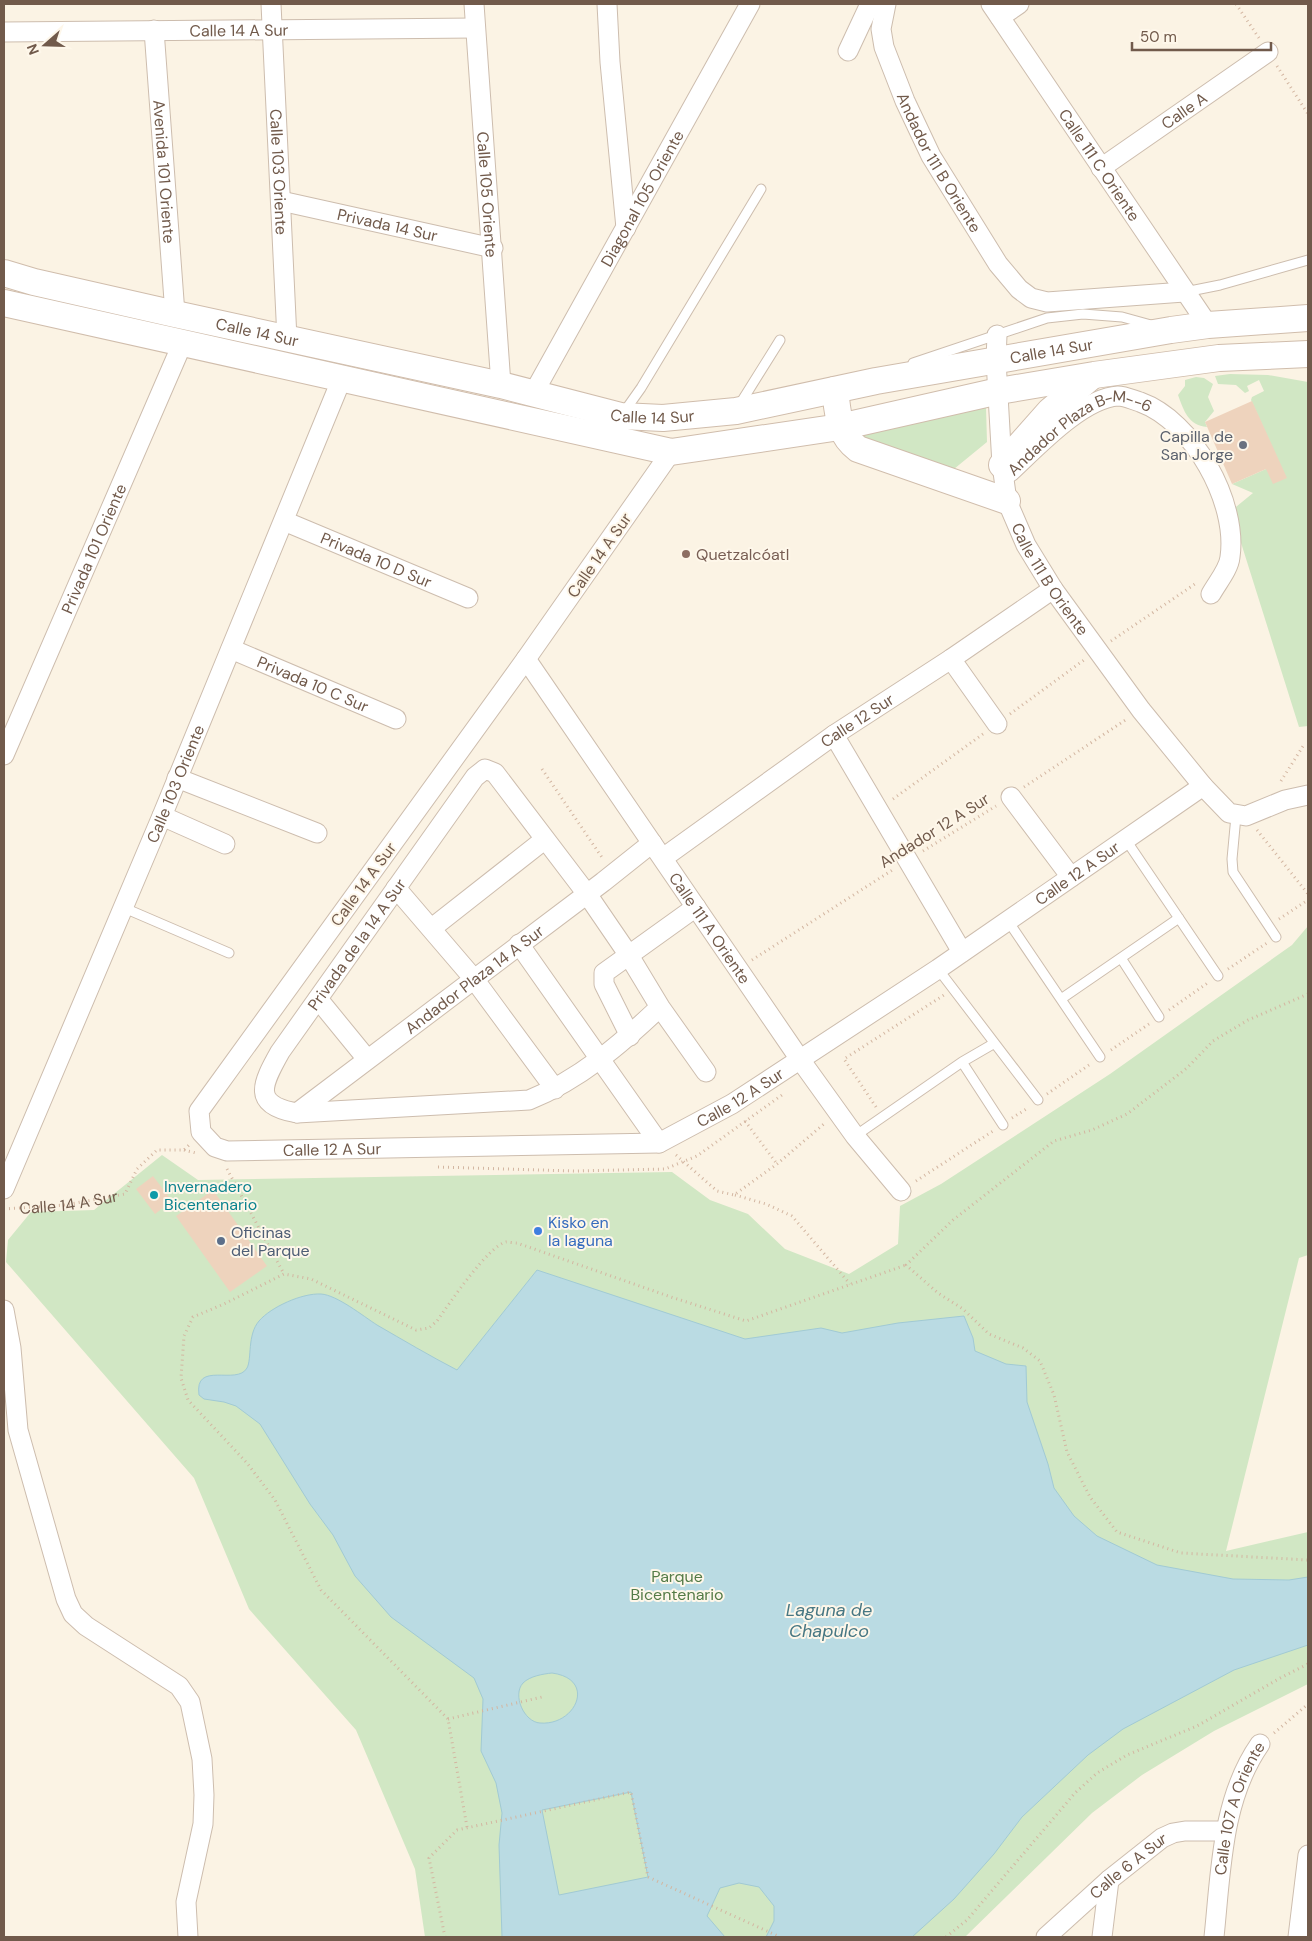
<svg xmlns="http://www.w3.org/2000/svg" width="1312" height="1941" font-family="'DM Sans',sans-serif">
<style>
.green{fill:#d1e7c4}
.water{fill:#badbe3;stroke:#a1cad4;fill-rule:evenodd}
.building{fill:#eed3bd}
.lines{fill:none;stroke-linecap:round;stroke-linejoin:round}
.service-casing{stroke:#cdbdae;stroke-width:11}
.minor-casing{stroke:#cdbdae;stroke-width:21}
.secondary-casing{stroke:#d0bdac;stroke-width:28}
.path{stroke:#d3b6a1;stroke-width:3;stroke-dasharray:1 4;stroke-linecap:butt}
.service{stroke:#fff;stroke-width:9}
.minor{stroke:#fff;stroke-width:19}
.secondary{stroke:#fff;stroke-width:26}
.worship-dot{fill:#6b7280;stroke:#fef7ea;stroke-width:2}
.education-dot{fill:#8d6e63;stroke:#fef7ea;stroke-width:2}
.culture-dot{fill:#0f9aa8;stroke:#fef7ea;stroke-width:2}
.shop-dot{fill:#3f7fe0;stroke:#fef7ea;stroke-width:2}
.service-dot{fill:#5c6f8a;stroke:#fef7ea;stroke-width:2}
.labels{text-anchor:middle;stroke-width:4;stroke-linejoin:round;paint-order:stroke}
.street-label{font-size:16px;fill:#715a4b;stroke:#fef7ea}
.worship-label{font-size:16px;fill:#5b616d;stroke:#fef7ea;text-anchor:end}
.education-label{font-size:16px;fill:#785e54;stroke:#fef7ea;text-anchor:start}
.culture-label{font-size:16px;fill:#0d838f;stroke:#fef7ea;text-anchor:start}
.shop-label{font-size:16px;fill:#366cbe;stroke:#fef7ea;text-anchor:start}
.service-label{font-size:16px;fill:#4e5e75;stroke:#fef7ea;text-anchor:start}
.park-label{font-size:16px;fill:#547b47;stroke:#fef7ea}
.water-label{font-size:18px;font-style:italic;fill:#477783;stroke:#fef7ea}
</style>
<rect width="100%" height="100%" fill="#fbf3e4"/>
<!-- green -->
<path class="green" d="M 1230,374 L 1268,375 L 1308,382 L 1308,726 L 1299,727 L 1231,511 L 1253,493 L 1232,484 L 1266,469 L 1282,469 L 1251,400 L 1252,397 L 1264,391 L 1259,380 L 1247,386 L 1249,391 L 1245,393 L 1236,385 L 1218,384 L 1215,376 Z
M 1196,377 L 1204,378 L 1213,384 L 1208,397 L 1214,411 L 1205,422 L 1207,427 C 1188,425 1184,411 1178,395 L 1185,386 L 1185,380 Z
M 986,407 L 987,442 L 954,469 L 852,435 Z
M 1308,926 L 1308,1255 L 1299,1258 L 1226,1551 L 1308,1532 L 1308,1684 L 1214,1731 L 1142,1775 L 1092,1813 L 965,1937 L 425,1937 L 415,1869 L 356,1730 L 249,1609 L 194,1478 L 6,1262 L 8,1240 L 31,1212 L 94,1210 L 162,1155 L 198,1180 L 672,1172 L 710,1200 L 748,1214 L 785,1249 L 849,1274 L 898,1244 L 900,1206 L 941,1184 L 1110,1074 L 1292,945 Z"/>
<!-- water -->
<path class="water" d="M 537,1270 L 745,1339 L 821,1328 L 842,1333 L 898,1323 L 964,1316 L 973,1338 L 975,1351 L 1006,1364 L 1026,1366 L 1027,1402 L 1048,1464 L 1054,1488 L 1074,1516 L 1097,1536 L 1157,1565 L 1233,1579 L 1289,1580 L 1308,1577 L 1308,1645 L 1234,1670 L 1123,1729 L 1088,1755 L 1022,1817 L 994,1854 L 954,1899 L 912,1937 L 766,1937 L 774,1921 L 774,1906 L 759,1887 L 739,1883 L 720,1888 L 707,1916 L 725,1937 L 502,1937 L 499,1845 L 502,1813 L 496,1783 L 481,1751 L 483,1699 L 474,1678 L 391,1617 L 355,1576 L 333,1535 L 310,1504 L 260,1424 L 236,1406 L 224,1402 L 204,1399 L 199,1395 C 194,1360 237,1386 247,1368 C 252,1359 247,1335 259,1321 C 271,1307 302,1293 321,1294 C 337,1295 363,1316 377,1325 C 403,1340 430,1356 457,1370 ZM 552,1673 C 597,1679 576,1726 540,1723 C 524,1722 512,1695 523,1683 C 530,1676 543,1674 552,1673 ZM 631,1792 L 648,1877 L 559,1895 L 542,1810 Z"/>
<!-- building -->
<path class="building" d="M 1252,401 L 1287,478 L 1273,484 L 1266,469 L 1232,484 L 1205,422 Z
M 153,1176 L 172,1201 L 155,1214 L 136,1189 Z
M 213,1190 L 267,1266 L 230,1292 L 176,1216 Z"/>
<g class="lines">
<defs>
<path id="service" d="M 1185,292 L 1220,285 L 1308,260
M 913,363 L 1047,318 L 1083,314 L 1122,317 L 1151,325
M 740,404 L 780,340
M 624,412 L 641,388 L 761,189
M 1236,816 L 1232,859 L 1233,872 L 1276,937
M 1126,840 L 1218,976
M 122,907 L 229,953
M 1008,921 L 1100,1057
M 1121,958 L 1159,1017
M 938,969 L 1038,1100
M 1061,999 L 1179,918
M 962,1062 L 1003,1125
M 855,1136 L 962,1062 L 993,1044"/>
<g id="minor">
<path id="s2" d="M 271,4 L 287,339"/>
<path id="s3" d="M 474,4 L 501,385"/>
<path d="M 607,4 L 610,62 L 626,228"/>
<path id="s4" d="M 886,4 L 881,29 L 884,47 L 905,101 L 931,156 L 998,264 L 1019,289 L 1031,298 L 1047,302 L 1184,292"/>
<path id="s5" d="M 991,4 L 1208,325"/>
<path d="M 1000,17 L 1019,4"/>
<path id="s6" d="M 154,30 L 175,314"/>
<path id="s7" d="M 4,32 L 475,28"/>
<path d="M 848,51 L 870,4"/>
<path id="s8" d="M 1101,168 L 1268,52"/>
<path id="s9" d="M 281,201 L 493,248"/>
<path id="s10" d="M 997,335 L 996,360 L 1002,465 L 1007,501 L 1026,545 L 1053,589 L 1141,710 L 1203,786 L 1229,813 L 1246,816 L 1285,800 L 1308,795"/>
<path id="s11" d="M 533,394 L 750,4"/>
<path id="s12" d="M 671,452 L 526,659 L 199,1111 L 201,1132 L 215,1147 L 227,1151 L 659,1143 L 732,1104 L 938,969 L 1203,786"/>
<path id="s13" d="M 1010,472 C 1035,449 1082,398 1118,396 C 1125,396 1133,400 1140,402 C 1193,421 1238,502 1230,557 C 1229,569 1217,583 1211,594"/>
<path id="s14" d="M 284,521 L 468,598"/>
<path id="s15" d="M 231,649 L 396,719"/>
<path id="s16" d="M 526,659 L 799,1058 L 855,1136 L 901,1191"/>
<path d="M 951,659 L 997,724"/>
<path d="M 834,735 L 962,952"/>
<path id="s17" d="M 4,755 L 183,342"/>
<path d="M 177,778 L 317,833"/>
<path d="M 1011,797 L 1071,877"/>
<path d="M 162,816 L 225,844"/>
<path id="s18" d="M 663,858 L 834,735 L 951,659 L 1053,589"/>
<path d="M 396,888 L 474,979 L 555,1089"/>
<path d="M 432,928 L 544,840"/>
<path d="M 519,944 L 659,1143"/>
<path d="M 318,999 L 367,1059"/>
<path id="s19" d="M 660,1007 C 621,1044 579,1080 529,1100 L 297,1113 C 251,1105 262,1084 280,1052 L 475,777 L 485,769 L 495,773 L 587,894 L 628,954 L 660,1007 L 706,1072"/>
<path d="M 630,1036 L 604,984 L 604,973 L 696,907"/>
<path id="s20" d="M 297,1113 L 603,882 L 652,843"/>
<path id="s21" d="M 4,1189 L 162,816 L 342,378"/>
<path d="M 4,1310 L 11,1348 L 18,1430 L 66,1599 L 73,1614 L 86,1626 L 179,1686 L 190,1702 L 202,1759 L 204,1795 L 203,1824 L 186,1902 L 188,1937"/>
<path id="s22" d="M 1046,1937 L 1109,1880 L 1162,1838 L 1173,1833 L 1185,1831 L 1225,1831"/>
<path d="M 1102,1937 L 1109,1880"/>
<path id="s23" d="M 1214,1937 C 1221,1872 1221,1800 1260,1744"/>
<path d="M 1298,1937 L 1308,1855"/>
</g>
<g id="secondary">
<path id="s24" d="M 4,273 L 34,282 L 175,314 L 501,385 L 621,416 L 663,418 L 736,411 L 876,381 L 1171,330 L 1208,325 L 1308,318"/>
<path d="M 4,303 L 671,452 L 840,427 L 999,391 L 1094,375 L 1219,358 L 1308,354"/>
<path d="M 835,390 C 838,414 838,434 858,449 L 1007,501"/>
<path d="M 1002,465 L 1050,411 L 1092,376"/>
</g>
</defs>
<!-- service casing -->
<use href="#service" class="service-casing"/>
<!-- minor casing -->
<use href="#minor" class="minor-casing"/>
<!-- secondary casing -->
<use href="#secondary" class="secondary-casing"/>
<!-- path -->
<g class="path">
<path d="M 1236,4 L 1259,38"/>
<path d="M 1277,66 L 1308,114"/>
<path d="M 1111,641 L 1195,584"/>
<path d="M 1010,714 L 1084,660"/>
<path d="M 542,769 L 603,859"/>
<path d="M 1281,781 L 1305,743"/>
<path d="M 1024,787 L 1127,719"/>
<path d="M 893,799 L 983,734"/>
<path d="M 1257,830 L 1308,894"/>
<path d="M 923,851 L 996,806"/>
<path d="M 1279,919 L 1308,900"/>
<path d="M 752,960 L 894,869"/>
<path d="M 1228,969 L 1267,943"/>
<path d="M 1308,994 L 1248,1020 L 1213,1041 L 1187,1068 L 1127,1114 L 1092,1130 L 1054,1141 L 953,1220 L 906,1265 L 938,1293 L 963,1309 L 989,1334 L 1023,1348 L 1040,1361 L 1054,1395 L 1067,1452 L 1090,1497 L 1117,1532 L 1181,1553 L 1308,1560"/>
<path d="M 1169,1010 L 1209,982"/>
<path d="M 1111,1050 L 1149,1024"/>
<path d="M 1047,1094 L 1089,1065"/>
<path d="M 876,1107 L 844,1059 L 944,995"/>
<path d="M 1012,1118 L 1028,1108"/>
<path d="M 745,1121 L 777,1164"/>
<path d="M 184,1150 L 196,1153"/>
<path d="M 676,1155 L 717,1191 L 734,1195 L 777,1164 L 825,1123"/>
<path d="M 438,1167 L 574,1171 L 665,1169 L 697,1156 L 782,1095"/>
<path d="M 227,1169 L 284,1274"/>
<path d="M 916,1181 L 993,1131"/>
<path d="M 735,1195 L 766,1204 L 792,1216 L 850,1284"/>
<path id="s1" d="M 4,1209 L 65,1205 L 125,1194 L 137,1169 L 157,1150 L 184,1150 L 190,1144"/>
<path d="M 448,1719 L 542,1697"/>
<path d="M 1274,1733 L 1308,1704"/>
<path d="M 467,1827 L 448,1719 L 321,1590 L 275,1500 L 247,1463 L 188,1400 L 181,1378 L 184,1336 L 193,1317 L 224,1304 L 284,1274 L 311,1279 L 416,1330 L 429,1328 L 437,1321 C 449,1304 488,1246 506,1242 C 509,1242 514,1243 517,1243 L 671,1297 L 746,1321 L 906,1265"/>
<path d="M 445,1937 L 429,1858 L 457,1830 L 631,1792 L 648,1877 L 780,1937"/>
<path d="M 946,1937 L 967,1920 L 1075,1793 L 1097,1773 L 1127,1755 L 1197,1726 L 1282,1677 L 1308,1664"/>
</g>
<!-- service -->
<use href="#service" class="service"/>
<!-- minor -->
<use href="#minor" class="minor"/>
<!-- secondary -->
<use href="#secondary" class="secondary"/>
</g>
<!-- markers -->
<circle class="worship-dot" cx="1243" cy="445" r="5"/>
<circle class="education-dot" cx="686" cy="554" r="5"/>
<circle class="culture-dot" cx="154" cy="1195" r="5"/>
<circle class="shop-dot" cx="538" cy="1231" r="5"/>
<circle class="service-dot" cx="221" cy="1241" r="5"/>
<g class="labels">
<!-- street labels -->
<g class="street-label">
<text dy="6" stroke="none"><textPath href="#s7" startOffset="235">Calle 14 A Sur</textPath></text>
<text dy="6" stroke="none"><textPath href="#s8" startOffset="101">Calle A</textPath></text>
<text dy="6" stroke="none"><textPath href="#s4" startOffset="172">Andador 111 B Oriente</textPath></text>
<text dy="6" stroke="none"><textPath href="#s5" startOffset="194">Calle 111 C Oriente</textPath></text>
<text dy="6" stroke="none"><textPath href="#s2" startOffset="168">Calle 103 Oriente</textPath></text>
<text dy="6" stroke="none"><textPath href="#s6" startOffset="142">Avenida 101 Oriente</textPath></text>
<text dy="6" stroke="none"><textPath href="#s3" startOffset="191">Calle 105 Oriente</textPath></text>
<text dy="6" stroke="none"><textPath href="#s11" startOffset="224">Diagonal 105 Oriente</textPath></text>
<text dy="6" stroke="none"><textPath href="#s9" startOffset="109">Privada 14 Sur</textPath></text>
<text dy="6" stroke="none"><textPath href="#s24" startOffset="260">Calle 14 Sur</textPath></text>
<text dy="6" stroke="none"><textPath href="#s24" startOffset="1070">Calle 14 Sur</textPath></text>
<text dy="6" stroke="none"><textPath href="#s24" startOffset="665">Calle 14 Sur</textPath></text>
<text dy="6" stroke="none"><textPath href="#s13" startOffset="85">Andador Plaza B-M--6</textPath></text>
<text dy="6" stroke="none"><textPath href="#s17" startOffset="225">Privada 101 Oriente</textPath></text>
<text transform="translate(599 555) rotate(-55)" y="6">Calle 14 A Sur</text>
<text dy="6" stroke="none"><textPath href="#s14" startOffset="100">Privada 10 D Sur</textPath></text>
<text dy="6" stroke="none"><textPath href="#s10" startOffset="256">Calle 111 B Oriente</textPath></text>
<text dy="6" stroke="none"><textPath href="#s15" startOffset="89">Privada 10 C Sur</textPath></text>
<text dy="6" stroke="none"><textPath href="#s18" startOffset="238">Calle 12 Sur</textPath></text>
<text dy="6" stroke="none"><textPath href="#s21" startOffset="440">Calle 103 Oriente</textPath></text>
<text transform="translate(934 830) rotate(-32)" y="6">Andador 12 A Sur</text>
<text dy="6" stroke="none"><textPath href="#s12" startOffset="1795">Calle 12 A Sur</textPath></text>
<text transform="translate(363 884) rotate(-54)" y="6">Calle 14 A Sur</text>
<text dy="6" stroke="none"><textPath href="#s16" startOffset="326">Calle 111 A Oriente</textPath></text>
<text dy="6" stroke="none"><textPath href="#s19" startOffset="611">Privada de la 14 A Sur</textPath></text>
<text dy="6" stroke="none"><textPath href="#s20" startOffset="222">Andador Plaza 14 A Sur</textPath></text>
<text dy="6" stroke="none"><textPath href="#s12" startOffset="1390">Calle 12 A Sur</textPath></text>
<text dy="6" stroke="none"><textPath href="#s12" startOffset="970">Calle 12 A Sur</textPath></text>
<text dy="6" stroke="none"><textPath href="#s1" startOffset="65">Calle 14 A Sur</textPath></text>
<text dy="6" stroke="none"><textPath href="#s23" startOffset="132">Calle 107 A Oriente</textPath></text>
<text dy="6" stroke="none"><textPath href="#s22" startOffset="109">Calle 6 A Sur</textPath></text>
</g>
<!-- worship labels -->
<g class="worship-label">
<text x="1233" y="442">Capilla de<tspan x="1233" dy="18">San Jorge</tspan></text>
</g>
<!-- education labels -->
<g class="education-label">
<text x="696" y="560">Quetzalcóatl</text>
</g>
<!-- culture labels -->
<g class="culture-label">
<text x="164" y="1192">Invernadero<tspan x="164" dy="18">Bicentenario</tspan></text>
</g>
<!-- shop labels -->
<g class="shop-label">
<text x="548" y="1228">Kisko en<tspan x="548" dy="18">la laguna</tspan></text>
</g>
<!-- service labels -->
<g class="service-label">
<text x="231" y="1238">Oficinas<tspan x="231" dy="18">del Parque</tspan></text>
</g>
<!-- park labels -->
<g class="park-label">
<text x="677" y="1582">Parque<tspan x="677" dy="18">Bicentenario</tspan></text>
</g>
<!-- water labels -->
<g class="water-label">
<text x="829" y="1616">Laguna de<tspan x="829" dy="21">Chapulco</tspan></text>
</g>
</g>
<!-- border -->
<rect width="1312" height="1941" fill="none" stroke="#715a4b" stroke-width="10"/>
<!-- north arrow -->
<g transform="translate(45 45) rotate(250)" stroke="#fef7ea" stroke-width="4" paint-order="stroke">
<path d="M0-4L9 19L0 12L-9 19Z" fill="#715a4b"/>
<text y="-8" font-size="14" font-weight="bold" text-anchor="middle" fill="#715a4b">N</text>
</g>
<!-- scale -->
<path d="M1132 42v8h139v-8" fill="none" stroke="#715a4b" stroke-width="2.5"/>
<text x="1140" y="42" font-size="15" fill="#715a4b" stroke="#fef7ea" stroke-width="4" paint-order="stroke">50 m</text>
</svg>
